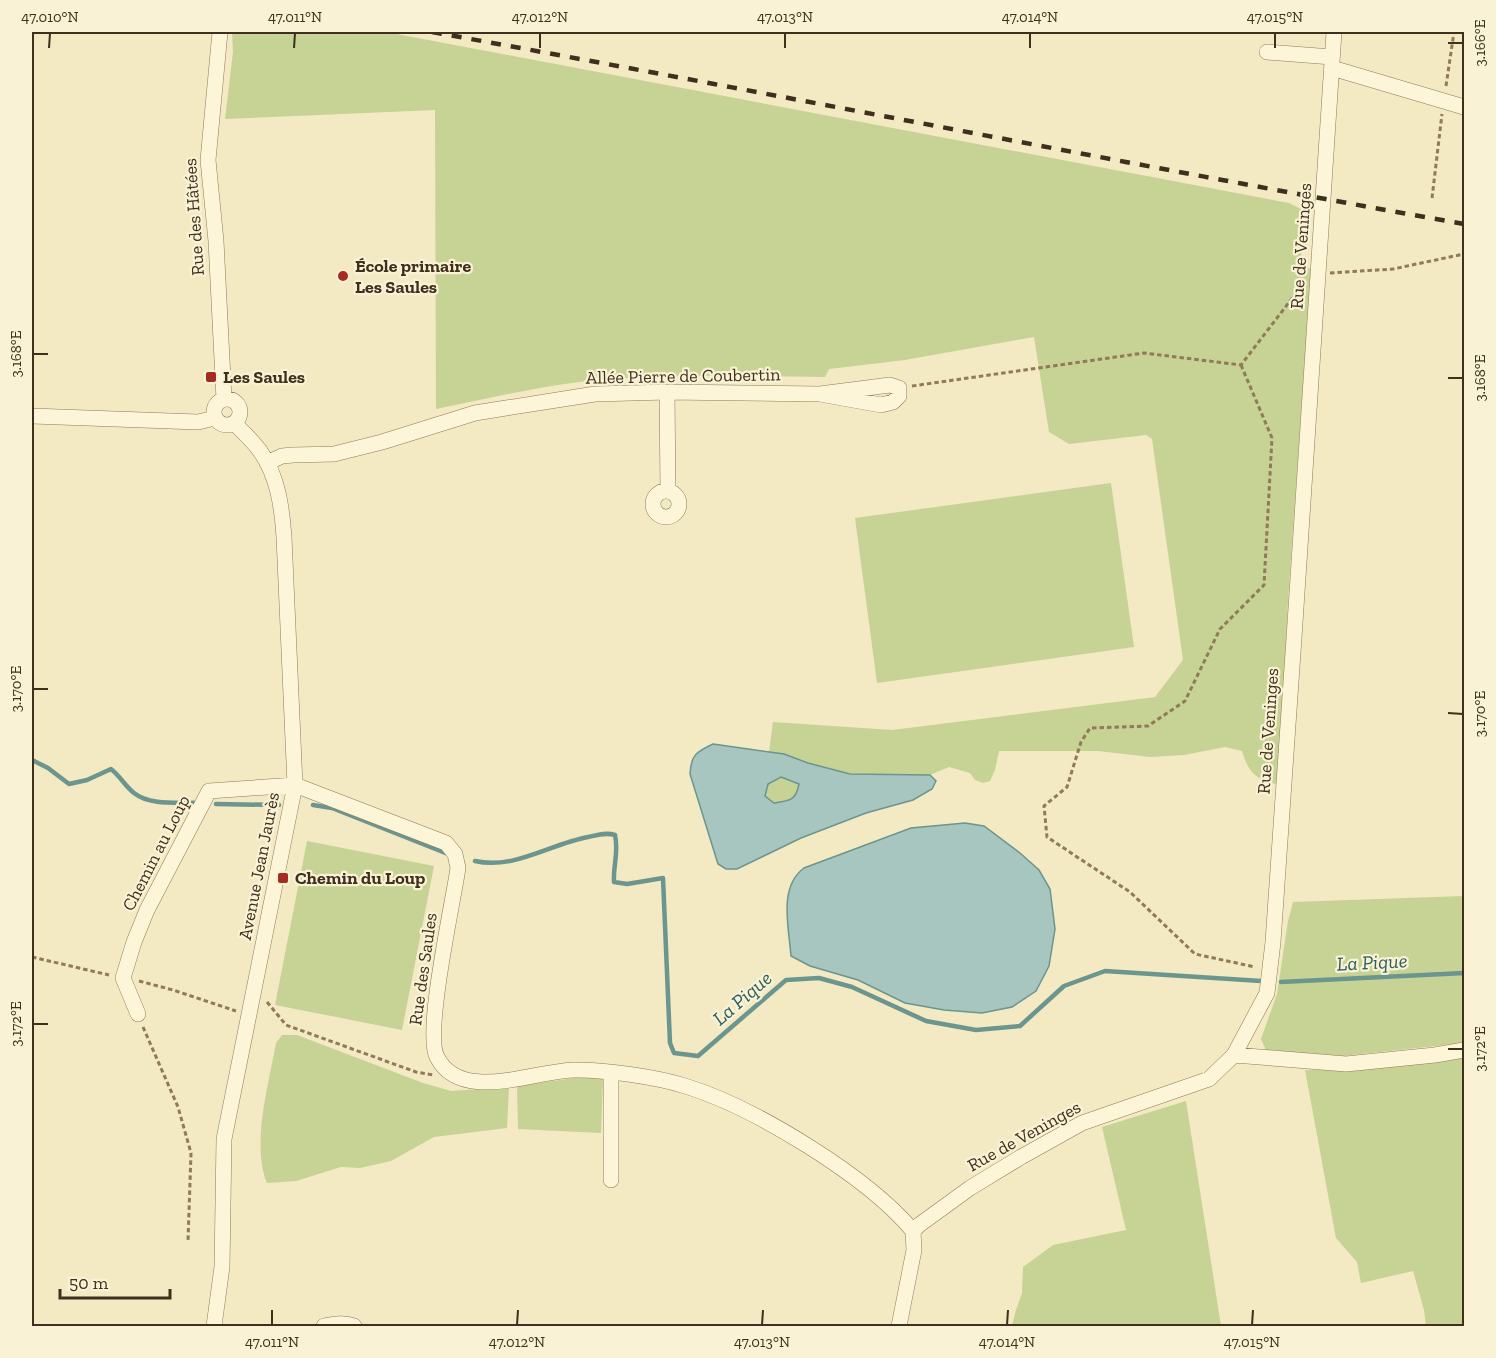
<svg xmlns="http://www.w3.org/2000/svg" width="1496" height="1358" font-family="'Zilla Slab',serif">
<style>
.green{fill:#c6d395}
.water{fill:#a6c6bf;stroke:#6b958f;stroke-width:1.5;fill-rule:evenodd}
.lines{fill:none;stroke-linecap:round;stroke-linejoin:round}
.stream{stroke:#6b958f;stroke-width:4.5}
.minor-casing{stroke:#907a57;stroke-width:16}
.path{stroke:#907a57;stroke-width:3;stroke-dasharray:4.5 3;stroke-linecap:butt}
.minor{stroke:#fcf5d8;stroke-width:15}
.rail{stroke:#3e301d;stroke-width:4.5;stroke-dasharray:10 10;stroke-linecap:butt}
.ticks{fill:none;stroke:#3e301d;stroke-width:2}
.poi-dot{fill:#a62b20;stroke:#f9f2d4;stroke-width:2}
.labels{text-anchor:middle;stroke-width:4.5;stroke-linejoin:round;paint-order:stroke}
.street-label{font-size:18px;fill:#3e301d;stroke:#f9f2d4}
.poi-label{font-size:18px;font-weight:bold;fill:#3e301d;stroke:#f9f2d4;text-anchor:start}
.water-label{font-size:20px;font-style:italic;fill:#2b5e60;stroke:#f9f2d4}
.neatline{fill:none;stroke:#3e301d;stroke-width:2}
.ticks-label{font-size:15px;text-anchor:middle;fill:#3e301d}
</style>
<rect width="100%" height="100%" fill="#f3e9c3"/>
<!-- green -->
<path class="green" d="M 232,32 L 386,32 L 1289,203 L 1303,210 L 1301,260 L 1311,270 L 1288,601 L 1279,785 C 1256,779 1249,774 1242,751 L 1225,747 L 1184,755 L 1150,757 L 1098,751 L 999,751 L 995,770 L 990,781 L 983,783 L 975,780 L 970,773 L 949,767 L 930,775 L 850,774 L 808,763 L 784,754 L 769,752 L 773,722 L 892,730 L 1155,697 L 1183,660 L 1152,439 L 1146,435 L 1069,444 L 1049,432 L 1034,337 L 905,360 L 829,369 L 825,377 C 750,376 674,374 598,380 C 543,385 490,398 436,409 L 435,110 L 225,119 L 233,52 Z
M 1111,483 L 1134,647 L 877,683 L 855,518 Z
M 781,777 L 799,784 C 795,801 790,801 774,803 L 765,796 L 768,784 Z
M 307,841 L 434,866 L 402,1030 L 275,1005 Z
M 1464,896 L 1464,1043 L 1343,1056 L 1266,1050 L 1261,1039 L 1277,994 L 1288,921 L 1293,902 Z
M 282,1035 L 297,1035 L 423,1083 L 451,1091 L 509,1087 L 507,1128 L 434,1137 L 391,1161 L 360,1168 L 341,1167 L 296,1181 L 267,1183 C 251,1145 269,1083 276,1043 Z
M 1464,1055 L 1464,1326 L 1426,1326 L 1424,1310 L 1413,1271 L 1361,1283 L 1357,1262 L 1336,1238 L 1305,1070 L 1383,1068 Z
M 589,1076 L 603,1079 L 601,1133 L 518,1129 L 517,1086 Z
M 1186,1101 L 1221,1326 L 1012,1326 L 1016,1310 L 1022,1293 L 1023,1267 L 1053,1245 L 1126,1230 L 1102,1127 Z"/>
<!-- water -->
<path class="water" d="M 713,744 L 784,754 L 808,763 L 850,774 L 930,775 L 936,781 L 932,789 L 913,800 L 866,813 L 801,838 L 737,869 L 726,869 L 718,864 L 690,774 C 691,755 696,752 713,744 ZM 781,777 L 799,784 C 796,801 789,801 774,803 L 765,796 L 768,784 Z
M 965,823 L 984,826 L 1020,853 L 1039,870 L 1050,889 L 1055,929 L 1049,966 L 1036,991 L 1012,1007 L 982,1013 L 944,1010 L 905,1003 L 858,980 L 810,966 L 791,956 C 789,928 778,887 804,868 L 911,828 Z"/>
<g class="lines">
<!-- stream -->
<path class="stream" d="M 32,760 L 48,768 L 69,784 L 87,780 L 111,769 C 120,776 125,786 134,793 C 150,806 179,802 199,803
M 216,804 L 279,805
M 313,805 L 332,808 L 448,854
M 475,861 C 514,870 550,844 588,837 C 597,835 606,832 615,835 C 619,852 613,865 614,882 L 627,884 L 663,878 L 670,1043 L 674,1053 L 698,1056 L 786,980 L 819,978 L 852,987 L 926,1021 L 976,1030 L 1020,1026 L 1064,986 L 1105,971 L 1261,981
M 1281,982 L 1464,973"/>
<defs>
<path id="minor" d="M 220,32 L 208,160 L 216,241 L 224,399
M 1267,52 L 1332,57
M 1332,68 L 1464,107
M 667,392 L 668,491
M214 412a13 13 0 1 1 26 0a13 13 0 1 1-26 0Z
M 32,416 L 198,422 L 215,418
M 267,463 L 282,456 L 293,455 L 334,454 L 382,442 L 475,413 L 595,394 L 667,392 L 820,394 L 881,405 L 893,402 L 899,396 L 899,388 L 890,385 L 820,394
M653 504a13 13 0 1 1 26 0a13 13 0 1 1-26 0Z
M 138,1014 L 123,978 L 134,942 L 147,910 L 209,791 L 295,785 L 446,843 L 455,854 L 458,868 C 453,903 424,1033 437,1057 C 461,1105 538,1069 577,1070 C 607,1070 657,1077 685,1086 C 754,1107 867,1176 913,1231
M 1234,1055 L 1346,1064 L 1435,1055 L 1464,1050
M 611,1180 L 611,1073
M 913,1231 L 919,1225 L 970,1188 L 1021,1157 L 1082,1123 L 1209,1079 L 1234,1055 L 1267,993 L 1273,942 L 1294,638 L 1334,32
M 214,1326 L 222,1267 L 224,1139 L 295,785 L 284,537 C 282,508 278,476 260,451 C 253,441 243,432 234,423
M 324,1326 C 335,1324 344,1322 354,1326
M 899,1326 L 914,1250 L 913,1231"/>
</defs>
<!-- minor casing -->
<use href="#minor" class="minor-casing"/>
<!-- path -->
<path class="path" d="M 1446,86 L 1454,32
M 1432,198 L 1442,114
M 1330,273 L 1393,269 L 1464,254
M 1241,365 L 1272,438 L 1264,585 L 1220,629 L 1185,701 L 1148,726 L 1090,728 L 1081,742 L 1067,787 L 1044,806 L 1047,837 L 1130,892 L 1195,954 L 1255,967
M 912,386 L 1144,353 L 1241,365 L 1303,284
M 32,957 L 109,975
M 139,981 L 173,990 L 236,1011
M 267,1002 L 286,1025 L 416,1072 L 433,1075
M 143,1027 L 178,1107 L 191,1153 L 188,1241"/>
<!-- minor -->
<use href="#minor" class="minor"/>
<!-- rail -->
<path class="rail" d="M 432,32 C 777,94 1120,163 1464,224"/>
</g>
<!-- ticks -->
<path class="ticks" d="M 1448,43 L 1463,43M 49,48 L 50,33M 294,48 L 295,33M 540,48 L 540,33M 785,48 L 785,33M 1030,48 L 1030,33M 1275,48 L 1275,33M 33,354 L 48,354M 1448,378 L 1463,378M 33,689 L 48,689M 1448,713 L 1463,714M 33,1024 L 48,1024M 1448,1049 L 1463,1049M 272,1325 L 272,1310M 517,1325 L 518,1310M 762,1325 L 763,1310M 1007,1325 L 1008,1310M 1252,1325 L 1253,1310"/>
<!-- markers -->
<g class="poi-dot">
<circle cx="343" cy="276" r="6"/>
<rect x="205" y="371" width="12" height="12" rx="3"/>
<rect x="277" y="872" width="12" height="12" rx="3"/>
</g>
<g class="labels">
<!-- street labels -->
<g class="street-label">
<text transform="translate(194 217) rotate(-94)" y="6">Rue des Hâtées</text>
<text transform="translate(1301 246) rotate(-86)" y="6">Rue de Veninges</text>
<text transform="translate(683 376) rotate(-1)" y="6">Allée Pierre de Coubertin</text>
<text transform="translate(1268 731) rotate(-86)" y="6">Rue de Veninges</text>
<text transform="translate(156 853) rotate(-63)" y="6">Chemin au Loup</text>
<text transform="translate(259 866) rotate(-79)" y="6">Avenue Jean Jaurès</text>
<text transform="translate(423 969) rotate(-82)" y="6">Rue des Saules</text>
<text transform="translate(1024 1136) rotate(-29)" y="6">Rue de Veninges</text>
</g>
<!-- poi labels -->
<g class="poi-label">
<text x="355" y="272">École primaire<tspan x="355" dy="21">Les Saules</tspan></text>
<text x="223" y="383">Les Saules</text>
<text x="295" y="884">Chemin du Loup</text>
</g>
<!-- water labels -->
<g class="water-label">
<text transform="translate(1372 962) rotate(-3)" y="7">La Pique</text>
<text transform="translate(742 998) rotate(-41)" y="7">La Pique</text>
</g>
</g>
<!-- border -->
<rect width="1496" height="1358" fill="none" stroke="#f9f2d4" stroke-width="66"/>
<!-- scale -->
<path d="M60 1289v9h110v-9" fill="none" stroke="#3e301d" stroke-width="3"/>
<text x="69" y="1289" font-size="18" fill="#3e301d" stroke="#f9f2d4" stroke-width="4.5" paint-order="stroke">50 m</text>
<rect x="33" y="33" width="1430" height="1292" class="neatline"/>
<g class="ticks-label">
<text x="50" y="22">47.010°N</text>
<text x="295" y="22">47.011°N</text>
<text x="540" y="22">47.012°N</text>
<text x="785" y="22">47.013°N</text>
<text x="1030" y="22">47.014°N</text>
<text x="1275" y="22">47.015°N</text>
<text transform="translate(1480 43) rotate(-90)" y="5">3.166°E</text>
<text transform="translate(16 354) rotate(-90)" y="5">3.168°E</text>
<text transform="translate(1480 378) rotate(-90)" y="5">3.168°E</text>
<text transform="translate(16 689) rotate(-90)" y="5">3.170°E</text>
<text transform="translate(1480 714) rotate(-90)" y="5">3.170°E</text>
<text transform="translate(16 1024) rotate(-90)" y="5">3.172°E</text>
<text transform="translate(1480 1049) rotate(-90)" y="5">3.172°E</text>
<text x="272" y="1347">47.011°N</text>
<text x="517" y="1347">47.012°N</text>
<text x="762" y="1347">47.013°N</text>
<text x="1007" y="1347">47.014°N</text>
<text x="1252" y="1347">47.015°N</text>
</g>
</svg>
